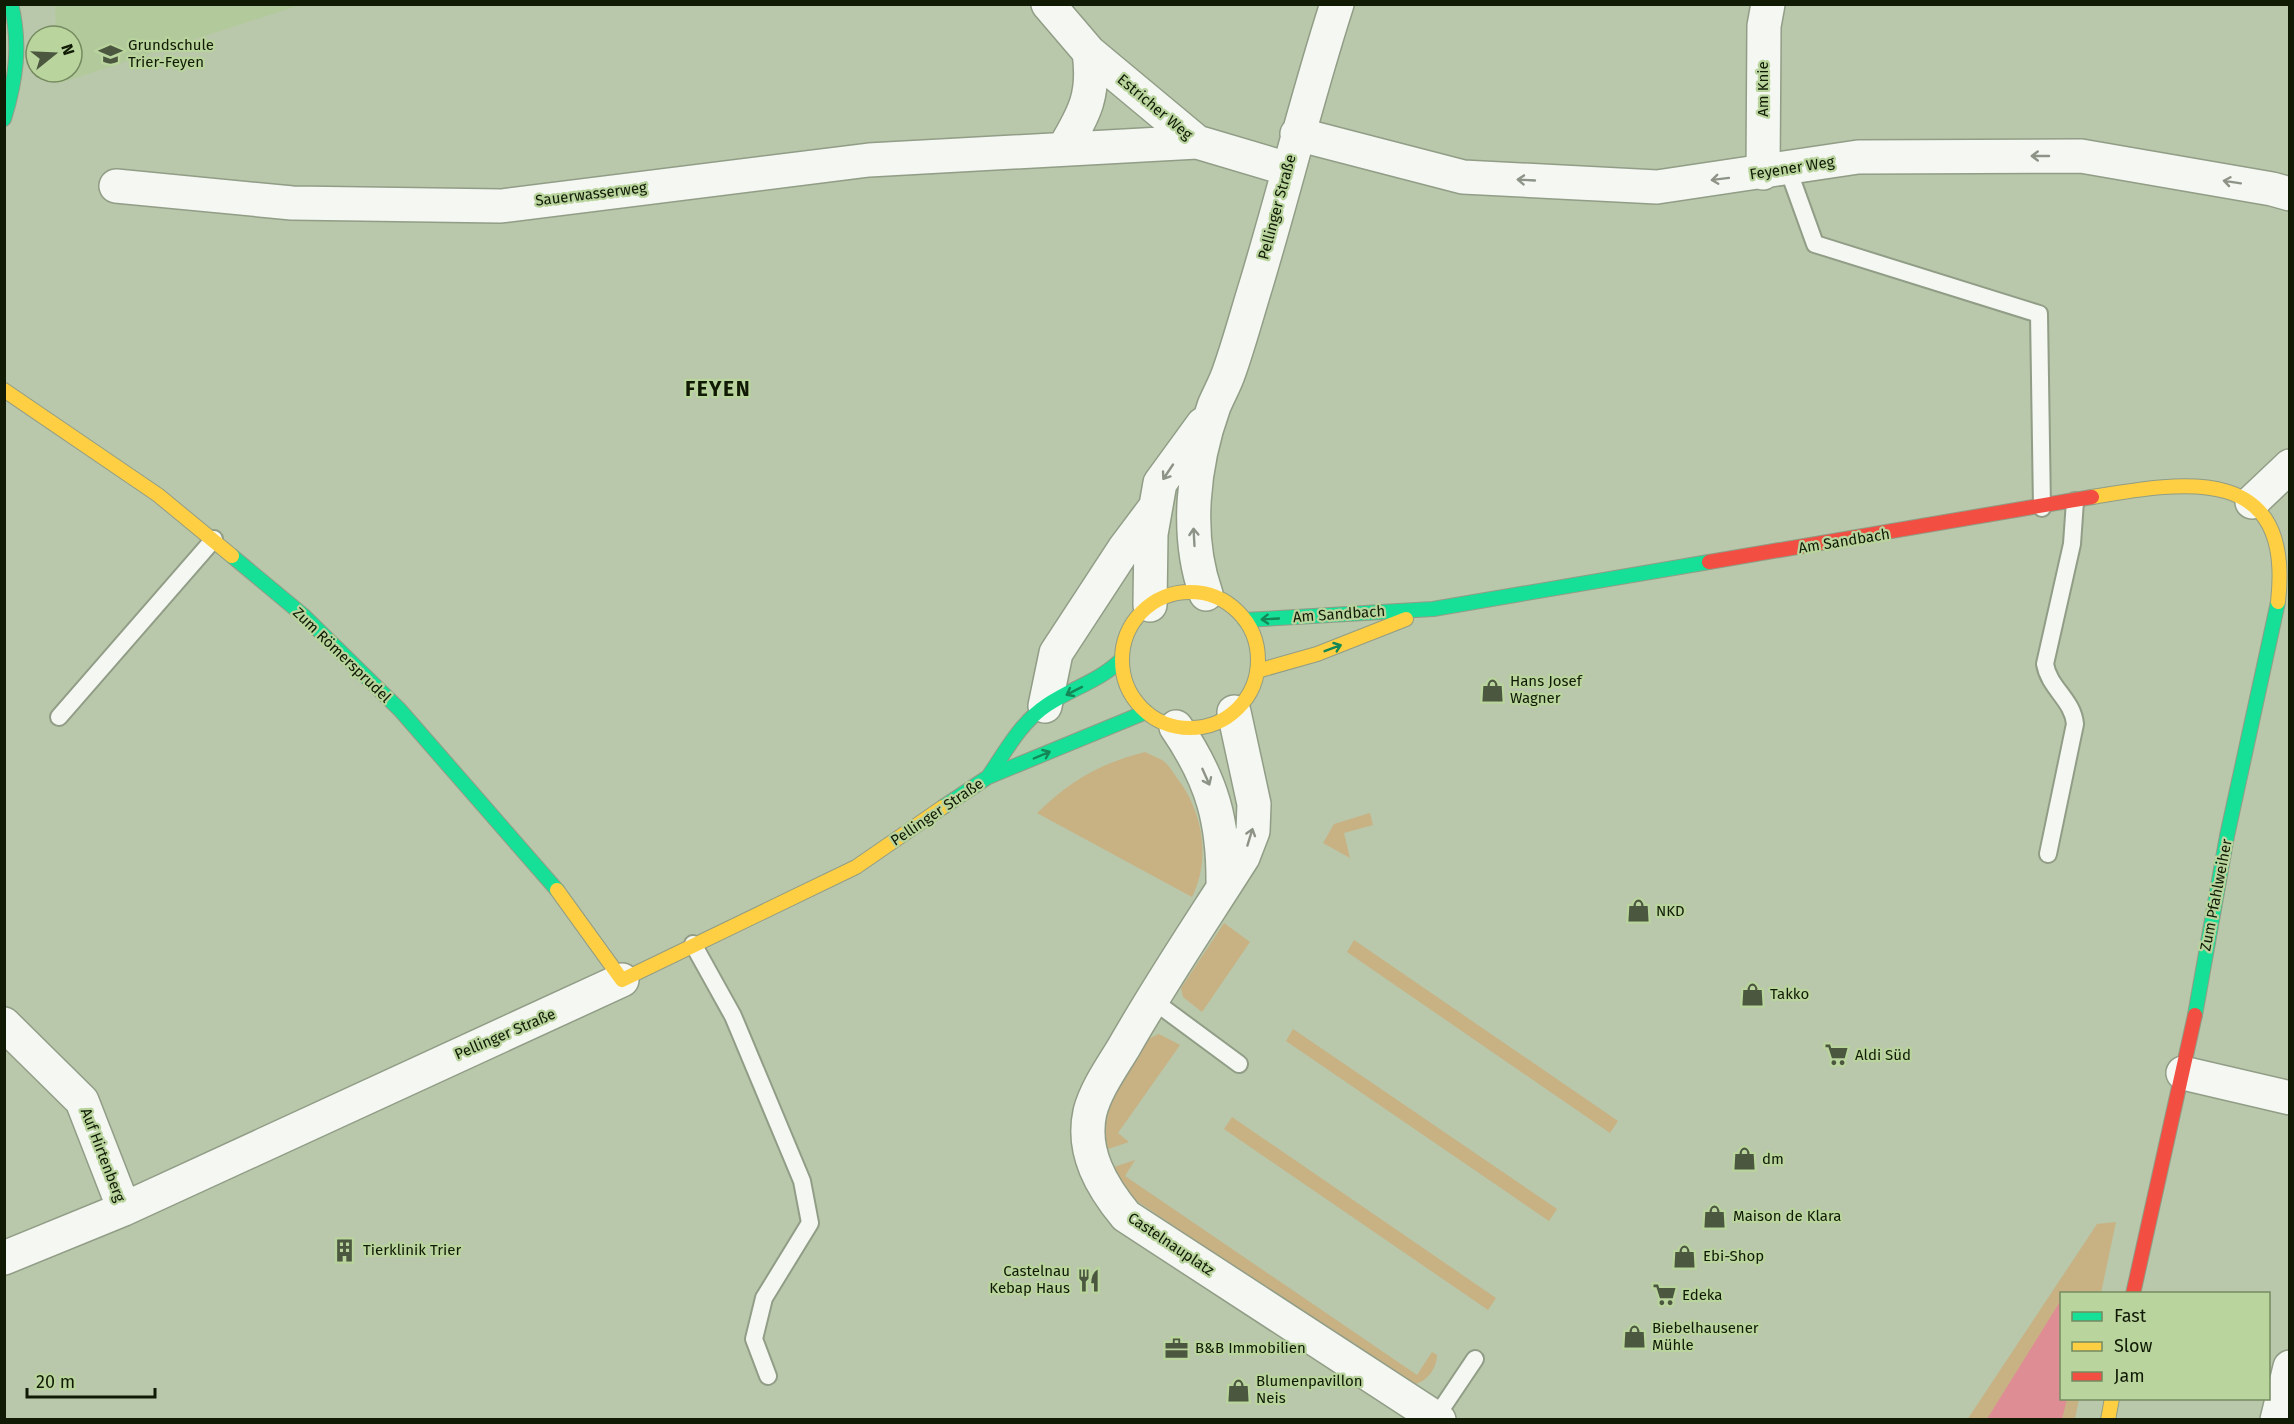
<svg xmlns="http://www.w3.org/2000/svg" width="2294" height="1424" font-family="'Fira Sans',sans-serif">
<style>
.built{fill:#b2ca9b}
.green{fill:#c8b284}
.water{fill:#df8d95}
.lines{fill:none;stroke-linecap:round;stroke-linejoin:round}
.lane-casing{stroke:#919d86;stroke-width:20}
.street-casing{stroke:#919d86;stroke-width:36}
.fast-casing{stroke:#919d86;stroke-width:16}
.slow-casing{stroke:#919d86;stroke-width:16}
.jam-casing{stroke:#919d86;stroke-width:16}
.lane{stroke:#f4f7f2;stroke-width:16}
.street{stroke:#f4f7f2;stroke-width:33}
.fast{stroke:#16e098;stroke-width:14}
.slow{stroke:#ffcf43;stroke-width:14}
.jam{stroke:#f24e42;stroke-width:14}
.oneway{stroke:#8d9487}
.oneway2{stroke:#138756}
.labels{text-anchor:middle;stroke-width:4.5;stroke-linejoin:round;paint-order:stroke}
.poi-label{font-size:15px;fill:#101a05;stroke:#b9d49d;text-anchor:start}
.street-label{font-size:15px;fill:#101a05;stroke:#b9d49d}
.district-label{font-size:21px;font-weight:bold;letter-spacing:1.5px;fill:#101a05;stroke:#b9d49d}
</style>
<rect width="100%" height="100%" fill="#b9c7aa"/>
<!-- built -->
<path class="built" d="M 55,5 L 55,4 L 300,5 L 57,84 L 56,72 L 72,72 L 72,36 L 56,36 Z"/>
<!-- green -->
<path class="green" d="M 1145,752 C 1150,755 1157,757 1162,760 C 1168,764 1173,772 1177,778 C 1203,811 1211,860 1192,897 L 1037,813 C 1071,780 1099,764 1145,752 Z
M 1370,813 L 1373,825 L 1344,833 L 1350,858 L 1323,843 L 1334,824 Z
M 1224,923 L 1250,942 L 1202,1012 L 1183,997 L 1181,988 Z
M 1354,940 L 1618,1121 L 1610,1133 L 1347,952 Z
M 1293,1029 L 1557,1209 L 1549,1221 L 1286,1041 Z
M 1159,1034 L 1180,1045 L 1118,1133 L 1129,1142 L 1105,1150 L 1111,1168 L 1135,1160 L 1125,1176 L 1417,1375 L 1432,1352 L 1437,1355 C 1437,1370 1423,1387 1408,1384 L 1128,1195 C 1082,1152 1093,1117 1125,1070 C 1136,1054 1140,1041 1159,1034 Z
M 1232,1117 L 1496,1298 L 1488,1310 L 1224,1129 Z
M 2116,1222 L 2101,1293 L 2062,1294 L 2062,1398 L 2079,1399 L 2075,1419 L 1967,1420 L 2097,1224 Z"/>
<!-- water -->
<path class="water" d="M 2061,1300 L 2062,1398 L 2067,1399 L 2062,1419 L 1987,1419 Z"/>
<g class="lines">
<defs>
<path id="lane" d="M 1788,169 L 1815,244 L 2039,314 L 2042,508
M 59,717 L 214,539
M 2048,854 L 2075,724 C 2073,700 2049,688 2045,664 L 2072,544 L 2075,501
M 693,944 L 733,1016 L 802,1181 L 810,1223 L 764,1298 L 754,1339 L 768,1376
M 1151,999 L 1239,1064
M 1436,1417 L 1475,1359"/>
<path id="street" d="M 1048,4 L 1089,52 L 1197,142 L 1288,169
M 1297,134 L 1463,177 L 1657,187 L 1858,157 L 2081,156 L 2272,189 L 2290,194
M 1064,148 C 1085,113 1095,94 1089,52
M 1763,173 L 1764,26 L 1768,4
M 116,186 L 292,203 L 501,206 L 869,160 L 1197,142
M 2252,502 L 2290,466
M 1206,594 C 1185,535 1193,464 1214,406 C 1219,394 1225,384 1229,372 C 1239,344 1247,314 1256,285 C 1284,192 1307,97 1337,4
M 1150,605 L 1151,534 L 1160,483 L 1203,424
M 1045,706 L 1056,653 L 1124,549 L 1154,509
M 1234,712 L 1254,804 L 1253,831 L 1243,857 C 1203,920 1161,982 1124,1047 C 1112,1067 1096,1089 1090,1112 C 1081,1152 1102,1187 1126,1216 L 1439,1420
M 1176,727 C 1213,781 1224,823 1223,888
M 4,1024 L 82,1101 L 124,1209
M 2183,1073 L 2290,1098
M 4,1258 L 124,1209 L 622,980
M 2277,1420 L 2290,1367"/>
<path id="fast" d="M 4,119 C 16,80 21,44 11,4
M 232,556 L 304,616 L 400,710 L 557,890
M 1245,620 L 1433,609 L 1709,562
M 988,777 C 1005,752 1021,722 1047,705 C 1072,688 1100,681 1122,659
M 943,807 L 988,777 L 1146,712
M 2195,1015 L 2227,836 L 2278,602"/>
<path id="slow" d="M 4,390 L 158,495 L 232,556
M 2092,497 C 2186,481 2294,463 2278,602
M1122 660a68 68 0 1 1 136 0a68 68 0 1 1-136 0Z
M 1257,671 L 1317,654 L 1406,619
M 557,890 L 622,980 L 856,867 L 943,807
M 2108,1420 L 2112,1398"/>
<path id="jam" d="M 1709,562 L 2092,497
M 2133,1294 L 2195,1015"/>
</defs>
<!-- lane casing -->
<use href="#lane" class="lane-casing"/>
<!-- street casing -->
<use href="#street" class="street-casing"/>
<!-- fast casing -->
<use href="#fast" class="fast-casing"/>
<!-- slow casing -->
<use href="#slow" class="slow-casing"/>
<!-- jam casing -->
<use href="#jam" class="jam-casing"/>
<!-- lane -->
<use href="#lane" class="lane"/>
<!-- street -->
<use href="#street" class="street"/>
<!-- fast -->
<use href="#fast" class="fast"/>
<!-- slow -->
<use href="#slow" class="slow"/>
<!-- jam -->
<use href="#jam" class="jam"/>
</g>
<!-- one-way arrows -->
<defs><path id="oneway-shaft" d="M-6 0H5M1.5-3L5.5 0L1.5 3" fill="none" stroke-width="1.6" stroke-linecap="round" stroke-linejoin="round" transform="scale(1.5)"/></defs>
<g class="oneway">
<use href="#oneway-shaft" transform="translate(2040 156) rotate(-180)"/>
<use href="#oneway-shaft" transform="translate(1720 179) rotate(173)"/>
<use href="#oneway-shaft" transform="translate(1526 180) rotate(-177)"/>
<use href="#oneway-shaft" transform="translate(2232 182) rotate(-171)"/>
<use href="#oneway-shaft" transform="translate(1168 472) rotate(124)"/>
<use href="#oneway-shaft" transform="translate(1194 537) rotate(-93)"/>
<use href="#oneway-shaft" transform="translate(1206 777) rotate(66)"/>
<use href="#oneway-shaft" transform="translate(1250 837) rotate(-73)"/>
</g>
<g class="oneway2">
<use href="#oneway-shaft" transform="translate(1270 619) rotate(177)"/>
<use href="#oneway-shaft" transform="translate(1333 648) rotate(-21)"/>
<use href="#oneway-shaft" transform="translate(1074 691) rotate(153)"/>
<use href="#oneway-shaft" transform="translate(1042 755) rotate(-23)"/>
</g>
<!-- icons -->
<defs>
<symbol id="school-bare" viewBox="-9 -9 18 18"><path d="M0-5L7-2L0 1L-7-2ZM-4 1L0 2.5L4 1V4Q0 6-4 4Z" fill="#4b573f" stroke="#b9d49d" stroke-width="2.5" paint-order="stroke"/></symbol>
<symbol id="shop-bare" viewBox="-9 -9 18 18"><path d="M-5-2.5h2.3a2.7 3.5 0 0 1 5.4 0H5L5.5 6h-11ZM-1.5-2.5h3a1.5 2.3 0 0 0-3 0Z" fill="#4b573f" stroke="#b9d49d" stroke-width="2.5" paint-order="stroke"/></symbol>
<symbol id="supermarket-bare" viewBox="-9 -9 18 18"><path d="M-6-5.5h2.5l.6 2H6L4.5 2H-2.5L-4.4-4H-6ZM-1.5 3.2a1.3 1.3 0 1 0 .1 0ZM3 3.2a1.3 1.3 0 1 0 .1 0Z" fill="#4b573f" stroke="#b9d49d" stroke-width="2.5" paint-order="stroke"/></symbol>
<symbol id="building-bare" viewBox="-9 -9 18 18"><path d="M-4-6H4V6H1V3H-1V6H-4ZM-2.5-4.3h1.7v1.8h-1.7ZM.8-4.3h1.7v1.8H.8ZM-2.5-1h1.7V.8h-1.7ZM.8-1h1.7V.8H.8Z" fill="#4b573f" stroke="#b9d49d" stroke-width="2.5" paint-order="stroke"/></symbol>
<symbol id="restaurant-bare" viewBox="-9 -9 18 18"><path d="M-5-6h1v4h1v-4h1v4h1v-4h1v5L-1.5 .5V6h-2V.5L-5-1ZM5-6V6H3V1.5H1.5Q1.5-4 5-6Z" fill="#4b573f" stroke="#b9d49d" stroke-width="2.5" paint-order="stroke"/></symbol>
<symbol id="office-bare" viewBox="-9 -9 18 18"><path d="M-6-3h4V-5.5h4V-3h4V5H-6ZM-1-4.5V-3h2v-1.5ZM-6 0V1H6V0Z" fill="#4b573f" stroke="#b9d49d" stroke-width="2.5" paint-order="stroke"/></symbol>
</defs>
<g fill-rule="evenodd">
<use href="#school-bare" x="94" y="38" width="33" height="33"/>
<use href="#shop-bare" x="1476" y="674" width="33" height="33"/>
<use href="#shop-bare" x="1622" y="894" width="33" height="33"/>
<use href="#shop-bare" x="1736" y="978" width="33" height="33"/>
<use href="#supermarket-bare" x="1820" y="1038" width="33" height="33"/>
<use href="#shop-bare" x="1728" y="1142" width="33" height="33"/>
<use href="#shop-bare" x="1698" y="1200" width="33" height="33"/>
<use href="#building-bare" x="328" y="1234" width="33" height="33"/>
<use href="#shop-bare" x="1668" y="1240" width="33" height="33"/>
<use href="#restaurant-bare" x="1072" y="1264" width="33" height="33"/>
<use href="#supermarket-bare" x="1648" y="1278" width="33" height="33"/>
<use href="#shop-bare" x="1618" y="1320" width="33" height="33"/>
<use href="#office-bare" x="1160" y="1332" width="33" height="33"/>
<use href="#shop-bare" x="1222" y="1374" width="33" height="33"/>
</g>
<g class="labels">
<!-- poi labels -->
<g class="poi-label">
<text x="128" y="50">Grundschule<tspan x="128" dy="17">Trier-Feyen</tspan></text>
<text x="1510" y="686">Hans Josef<tspan x="1510" dy="17">Wagner</tspan></text>
<text x="1656" y="916">NKD</text>
<text x="1770" y="999">Takko</text>
<text x="1855" y="1060">Aldi Süd</text>
<text x="1762" y="1164">dm</text>
<text x="1733" y="1221">Maison de Klara</text>
<text x="363" y="1255">Tierklinik Trier</text>
<text x="1703" y="1261">Ebi-Shop</text>
<text x="1070" y="1276" text-anchor="end">Castelnau<tspan x="1070" dy="17">Kebap Haus</tspan></text>
<text x="1682" y="1300">Edeka</text>
<text x="1652" y="1333">Biebelhausener<tspan x="1652" dy="17">Mühle</tspan></text>
<text x="1195" y="1353">B&amp;B Immobilien</text>
<text x="1256" y="1386">Blumenpavillon<tspan x="1256" dy="17">Neis</tspan></text>
</g>
<!-- street labels -->
<g class="street-label">
<text transform="translate(1763 89) rotate(-90)" y="5">Am Knie</text>
<text transform="translate(1155 107) rotate(40)" y="5">Estricher Weg</text>
<text transform="translate(1792 168) rotate(-9)" y="5">Feyener Weg</text>
<text transform="translate(591 194) rotate(-7)" y="5">Sauerwasserweg</text>
<text transform="translate(1277 207) rotate(-75)" y="5">Pellinger Straße</text>
<text transform="translate(1844 541) rotate(-9)" y="5">Am Sandbach</text>
<text transform="translate(1339 614) rotate(-4)" y="5">Am Sandbach</text>
<text transform="translate(342 655) rotate(44)" y="5">Zum Römersprudel</text>
<text transform="translate(937 812) rotate(-34)" y="5">Pellinger Straße</text>
<text transform="translate(2216 895) rotate(-79)" y="5">Zum Pfahlweiher</text>
<text transform="translate(505 1034) rotate(-23)" y="5">Pellinger Straße</text>
<text transform="translate(103 1155) rotate(69)" y="5">Auf Hirtenberg</text>
<text transform="translate(1171 1244) rotate(34)" y="5">Castelnauplatz</text>
</g>
<!-- district labels -->
<g class="district-label">
<text x="718" y="396">FEYEN</text>
</g>
</g>
<!-- border -->
<rect width="2294" height="1424" fill="none" stroke="#101a05" stroke-width="12"/>
<!-- legend -->
<rect x="2060" y="1292" width="210" height="108" fill="#b9d49d" stroke="#758a60" stroke-width="1.5"/>
<rect x="2072" y="1312" width="30" height="9" fill="#16e098" stroke="#758a60" stroke-width="1.5"/>
<text x="2114" y="1322" font-size="18" fill="#101a05">Fast</text>
<rect x="2072" y="1342" width="30" height="9" fill="#ffcf43" stroke="#758a60" stroke-width="1.5"/>
<text x="2114" y="1352" font-size="18" fill="#101a05">Slow</text>
<rect x="2072" y="1372" width="30" height="9" fill="#f24e42" stroke="#758a60" stroke-width="1.5"/>
<text x="2114" y="1382" font-size="18" fill="#101a05">Jam</text>
<!-- north arrow -->
<g transform="translate(54 54) rotate(72)"><circle r="28" fill="#b9d49d" stroke="#758a60" stroke-width="1.5"/>
<path d="M0-4.5L10 22L0 15L-10 22Z" fill="#4b573f"/>
<text y="-9" font-size="16" font-weight="bold" text-anchor="middle" fill="#101a05">N</text>
</g>
<!-- scale -->
<path d="M27 1388v9h128v-9" fill="none" stroke="#101a05" stroke-width="3"/>
<text x="36" y="1388" font-size="18" fill="#101a05" stroke="#b9d49d" stroke-width="4.5" paint-order="stroke">20 m</text>
</svg>
